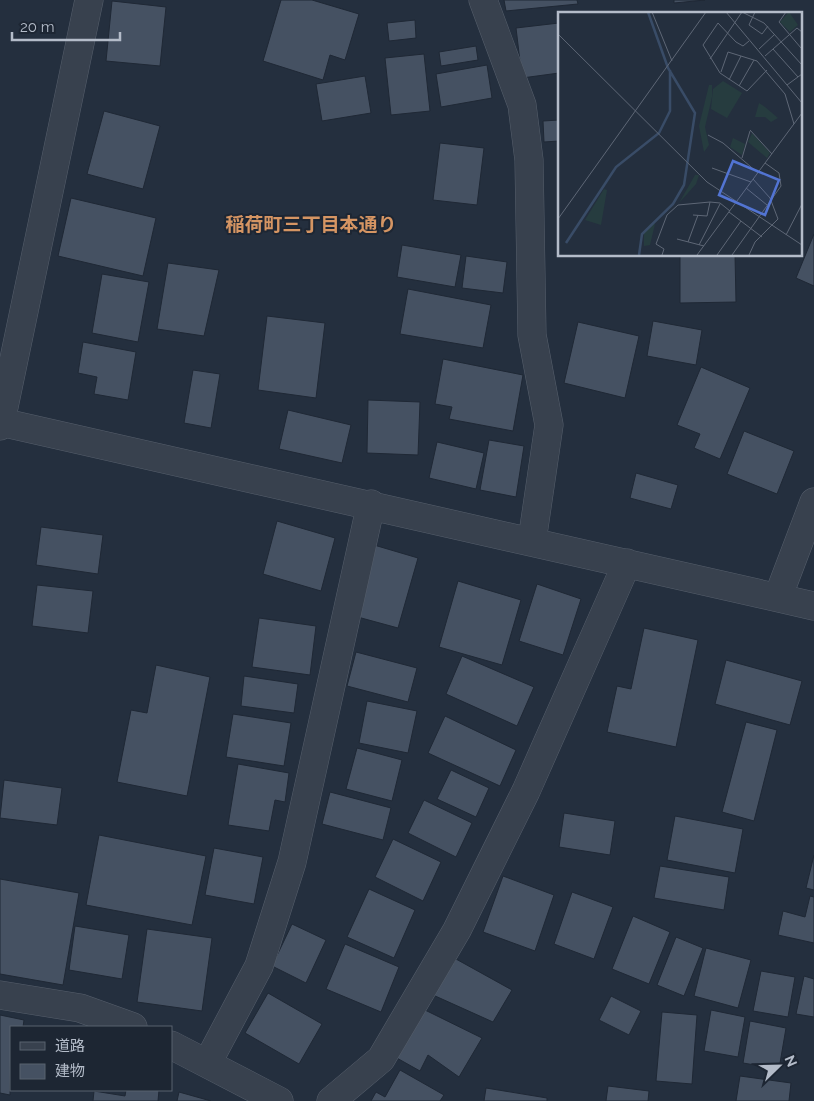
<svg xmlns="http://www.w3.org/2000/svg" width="814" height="1101" font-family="Raleway,'Noto Sans JP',sans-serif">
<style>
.building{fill:#455162;stroke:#1f2835}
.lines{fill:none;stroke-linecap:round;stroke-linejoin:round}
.minor-casing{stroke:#565f6c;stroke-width:29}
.minor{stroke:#38414e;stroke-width:28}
.labels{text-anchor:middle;stroke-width:4;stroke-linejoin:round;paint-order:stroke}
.neighbourhood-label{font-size:19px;font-weight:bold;fill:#d59563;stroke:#1d2633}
.inset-river{fill:none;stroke:#394c67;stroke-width:2.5}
.inset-road{fill:none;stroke:#5e6776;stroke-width:1}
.view{fill:#5274d3;fill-opacity:0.15;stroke:#5274d3;stroke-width:2.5}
.inset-edge{fill:none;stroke:#b4bcc9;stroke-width:2.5}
</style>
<rect width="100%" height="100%" fill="#242f3e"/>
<!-- building -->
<path class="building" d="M 281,0 L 312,0 L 359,14 L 345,60 L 330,55 L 323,80 L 263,61 Z
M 504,0 L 577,0 L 578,4 L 506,11 Z
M 674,0 L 705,0 L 674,3 Z
M 112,1 L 166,7 L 160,66 L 106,61 Z
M 415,20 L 416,38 L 389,41 L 387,23 Z
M 559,23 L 559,73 L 522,78 L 516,28 Z
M 476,46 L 478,60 L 441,66 L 439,52 Z
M 424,54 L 430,111 L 391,115 L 385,58 Z
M 487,65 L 492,98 L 441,107 L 436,74 Z
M 365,76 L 371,113 L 322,121 L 316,84 Z
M 104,111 L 160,126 L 143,189 L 87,174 Z
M 559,120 L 559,141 L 544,142 L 543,121 Z
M 440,143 L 484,148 L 477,205 L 433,200 Z
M 71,198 L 156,218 L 143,276 L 58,256 Z
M 814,234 L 814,286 L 796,278 Z
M 402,245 L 461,255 L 455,287 L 397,277 Z
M 735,255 L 736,302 L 680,303 L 680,256 Z
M 466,256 L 507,262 L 503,293 L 462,288 Z
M 168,263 L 219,270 L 204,336 L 157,329 Z
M 102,274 L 149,282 L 138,342 L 92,333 Z
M 408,289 L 491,305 L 483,348 L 400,334 Z
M 267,316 L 325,323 L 316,398 L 258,390 Z
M 653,321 L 702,330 L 696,365 L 647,356 Z
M 578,322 L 639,336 L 625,398 L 564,383 Z
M 83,342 L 136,352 L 128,400 L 94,394 L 97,377 L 78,373 Z
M 443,359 L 523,375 L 513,431 L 449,419 L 452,407 L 435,404 Z
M 701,367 L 750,388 L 720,459 L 694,448 L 700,434 L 677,425 Z
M 193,370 L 220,374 L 211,428 L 184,423 Z
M 368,400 L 420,402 L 418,455 L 367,453 Z
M 288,410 L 351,425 L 342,463 L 279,449 Z
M 744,431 L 794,451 L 777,494 L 727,474 Z
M 489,440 L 524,446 L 516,497 L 480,490 Z
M 437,442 L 484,453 L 476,489 L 429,478 Z
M 636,473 L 678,485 L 671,509 L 630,498 Z
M 277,521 L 335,538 L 321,591 L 263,574 Z
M 41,527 L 103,535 L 98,574 L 36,565 Z
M 374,545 L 418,558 L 398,628 L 354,616 Z
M 458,581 L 521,600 L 502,665 L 439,647 Z
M 537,584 L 581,599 L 563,655 L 519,641 Z
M 37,585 L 93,591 L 88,633 L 32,626 Z
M 259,618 L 316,626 L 310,675 L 252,667 Z
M 644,628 L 698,640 L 676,747 L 607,732 L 617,686 L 631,689 Z
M 356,652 L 417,668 L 408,702 L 347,686 Z
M 462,656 L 534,687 L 517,726 L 446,694 Z
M 726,660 L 802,681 L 790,725 L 715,704 Z
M 156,665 L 210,677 L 187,796 L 117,782 L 131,710 L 147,713 Z
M 244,676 L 298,684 L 294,713 L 241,706 Z
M 367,701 L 417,711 L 408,753 L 359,743 Z
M 233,714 L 291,723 L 284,766 L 226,757 Z
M 445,716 L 516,750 L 500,786 L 428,753 Z
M 746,722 L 777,730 L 754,821 L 722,812 Z
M 357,748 L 402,760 L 392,801 L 346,789 Z
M 238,764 L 289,773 L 285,802 L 275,800 L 269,831 L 228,825 Z
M 451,770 L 489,788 L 476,817 L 437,799 Z
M 4,780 L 62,788 L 57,825 L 0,818 Z
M 330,792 L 391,808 L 383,840 L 322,824 Z
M 424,800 L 472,823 L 456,857 L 408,833 Z
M 564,813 L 615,821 L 610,855 L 559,847 Z
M 675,816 L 743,829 L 735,873 L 667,860 Z
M 99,835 L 206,856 L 192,925 L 86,905 Z
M 393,839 L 441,862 L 423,901 L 375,877 Z
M 214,848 L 263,857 L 254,904 L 205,895 Z
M 814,855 L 814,890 L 806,888 Z
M 660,866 L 729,877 L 724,910 L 654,898 Z
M 503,876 L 554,895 L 535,951 L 483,932 Z
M 0,879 L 79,893 L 63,985 L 0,974 Z
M 369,889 L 415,910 L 394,958 L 347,937 Z
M 572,892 L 613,907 L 594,959 L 554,944 Z
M 810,896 L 814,897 L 814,943 L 778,935 L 783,911 L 805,917 Z
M 633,916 L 670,932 L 649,984 L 612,969 Z
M 292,924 L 326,940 L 306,983 L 272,966 Z
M 75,926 L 129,935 L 122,979 L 69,970 Z
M 147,929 L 212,938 L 202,1011 L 137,1002 Z
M 676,937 L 703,948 L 684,996 L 657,985 Z
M 345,944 L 399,967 L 381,1012 L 326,989 Z
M 706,948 L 751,960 L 738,1008 L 694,996 Z
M 456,959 L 512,990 L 493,1022 L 433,995 Z
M 761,971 L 795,977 L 788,1017 L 753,1011 Z
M 804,976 L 814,979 L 814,1017 L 796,1014 Z
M 268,993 L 322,1024 L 299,1064 L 245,1033 Z
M 611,996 L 641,1011 L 629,1035 L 599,1020 Z
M 425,1010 L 482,1038 L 459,1077 L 428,1055 L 420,1071 L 395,1057 Z
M 711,1010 L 745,1017 L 738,1057 L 704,1051 Z
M 662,1012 L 697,1015 L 692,1084 L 656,1081 Z
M 0,1015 L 24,1020 L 23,1027 L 11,1027 L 10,1095 L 0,1093 Z
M 750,1021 L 786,1028 L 779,1069 L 743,1063 Z
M 400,1070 L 444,1095 L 440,1101 L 371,1101 L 376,1092 L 385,1097 Z
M 740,1076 L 791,1083 L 789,1101 L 736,1101 Z
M 608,1086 L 649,1091 L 648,1101 L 606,1101 Z
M 486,1088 L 547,1098 L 547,1101 L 484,1101 Z
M 126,1090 L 159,1090 L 158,1101 L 93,1101 L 94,1091 L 125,1096 Z
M 179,1092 L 211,1101 L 177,1101 Z"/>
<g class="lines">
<defs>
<path id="minor" d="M 483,0 L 522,105 L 529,160 L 532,335 L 549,425 L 532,541
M 0,422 L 814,606
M 0,426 L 89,0
M 778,597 L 814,502
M 0,995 L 80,1008 L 133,1027
M 171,1045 L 279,1101
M 208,1062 L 259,966 L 292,862 L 371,504
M 331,1101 L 381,1059 L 457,930 L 526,791 L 627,563"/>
</defs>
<!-- minor casing -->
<use href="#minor" class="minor-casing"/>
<!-- minor -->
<use href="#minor" class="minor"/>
</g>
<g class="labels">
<!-- neighbourhood labels -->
<g class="neighbourhood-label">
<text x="311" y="231">稲荷町三丁目本通り</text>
</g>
</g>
<!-- overview -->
<g transform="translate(558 12)">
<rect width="244" height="244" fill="#242f3e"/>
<path d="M 231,0 L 240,13 L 232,20 L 222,10 ZM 165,69 L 184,81 L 169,106 L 153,97 L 155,77 ZM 151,73 L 154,73 L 154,85 L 147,115 L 151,133 L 146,140 L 141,114 ZM 201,91 L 207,95 L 220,106 L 213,110 L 207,105 L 197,105 ZM 194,121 L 212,141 L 209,146 L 190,130 ZM 175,126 L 187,132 L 184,143 L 172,135 ZM 137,163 L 141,163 L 138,172 L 121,191 ZM 46,177 L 49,178 L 43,213 L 27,208 ZM 97,212 L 92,233 L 86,234 L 86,220 L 92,212 Z" fill="#263c3f"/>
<path class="inset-river" d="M 8,231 L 58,155 L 101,121 L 112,99 L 112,58M 81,243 L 84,222 L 115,192 L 126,173 L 137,101 L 110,56 L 90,0"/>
<path class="inset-road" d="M 94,0 L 114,49M 168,0 L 244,91M 184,0 L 206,11 L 244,53M 197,0 L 191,13 L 204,22 L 210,14M 228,0 L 221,10 L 243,36M 0,22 L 149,170 L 244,233M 191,29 L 185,34 L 178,30 L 160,11 L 145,33 L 162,61 L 189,79 L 209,58M 201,37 L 217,22M 215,37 L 240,65M 207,44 L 239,16 L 244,20M 152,47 L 184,0M 163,60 L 170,40 L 199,49 L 227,82 L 236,112M 171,68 L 183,44M 229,73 L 244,62M 181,74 L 196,48M 192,118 L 214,142M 150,123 L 165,131 L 200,161M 184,146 L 192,119M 154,156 L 193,170M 188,176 L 209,193M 171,200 L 204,225M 135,203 L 149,204 L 152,190M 0,207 L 148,0M 228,223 L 244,192M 119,227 L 146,234M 130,230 L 140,203M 141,233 L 162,192M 104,243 L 106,237 L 98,232 L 109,203 L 120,193 L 152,190 L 162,191 L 172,199M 139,243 L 244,101M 159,243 L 183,209M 174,243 L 223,174 L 221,161 L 207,151M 191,243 L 197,230 L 220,207 L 212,186 L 195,167"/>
<path class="view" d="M 175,149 L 221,168 L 207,203 L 161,183 Z"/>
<rect width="244" height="244" class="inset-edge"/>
</g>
<!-- legend -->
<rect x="10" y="1026" width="162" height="65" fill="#1d2633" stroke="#59626f"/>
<rect x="20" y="1042" width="25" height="8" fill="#38414e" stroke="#59626f"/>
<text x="55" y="1051" font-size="15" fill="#b4bcc9">道路</text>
<rect x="20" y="1064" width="25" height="15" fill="#455162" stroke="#59626f"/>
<text x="55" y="1076" font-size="15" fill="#b4bcc9">建物</text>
<!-- north arrow -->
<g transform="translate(779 1066) rotate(67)" stroke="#1d2633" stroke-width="4" paint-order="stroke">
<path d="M0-4L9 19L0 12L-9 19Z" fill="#b4bcc9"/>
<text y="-8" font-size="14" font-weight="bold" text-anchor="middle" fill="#b4bcc9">N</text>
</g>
<!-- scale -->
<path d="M12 32v8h108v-8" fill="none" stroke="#b4bcc9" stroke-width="2.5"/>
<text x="20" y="32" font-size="15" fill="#b4bcc9" stroke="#1d2633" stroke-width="4" paint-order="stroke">20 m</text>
</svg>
